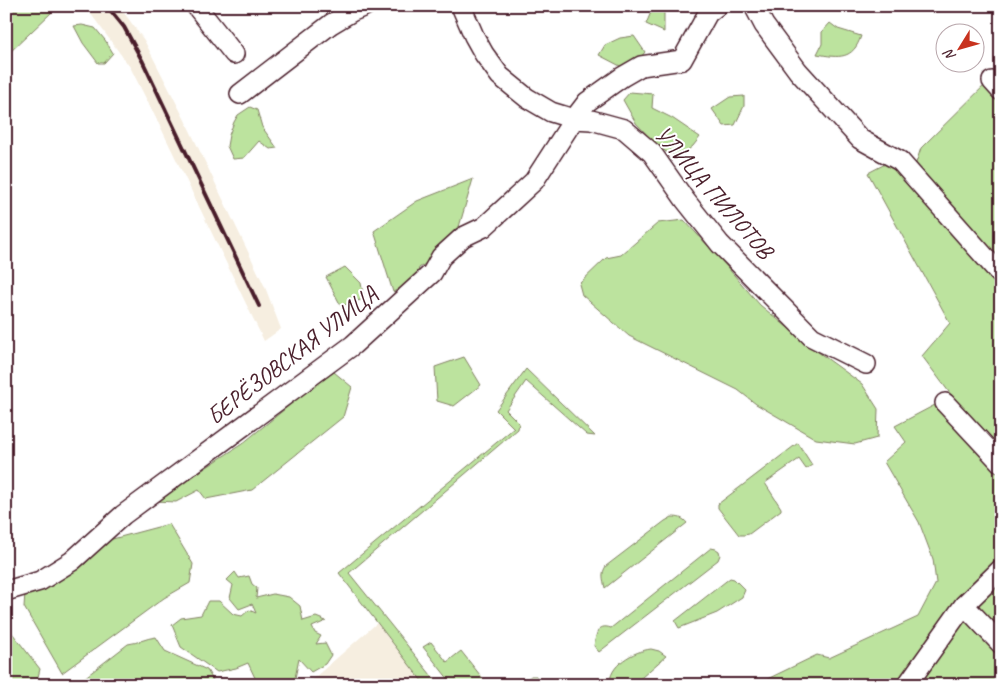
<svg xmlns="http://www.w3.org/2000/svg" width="1007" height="691" font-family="Caveat,sans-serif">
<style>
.built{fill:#f6eee0}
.green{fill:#bce39e;stroke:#838164}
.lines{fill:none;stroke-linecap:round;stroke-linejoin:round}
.minor-casing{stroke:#4a1f2b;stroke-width:22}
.minor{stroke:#fff;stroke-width:19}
.rail{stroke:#4a1f2b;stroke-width:4}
.labels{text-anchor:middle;stroke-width:4;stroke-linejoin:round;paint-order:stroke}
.street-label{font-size:24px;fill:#4a1f2b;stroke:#fff}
</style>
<rect width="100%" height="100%" fill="#fff"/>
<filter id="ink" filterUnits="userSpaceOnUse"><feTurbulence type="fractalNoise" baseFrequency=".02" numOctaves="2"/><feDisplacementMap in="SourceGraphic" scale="10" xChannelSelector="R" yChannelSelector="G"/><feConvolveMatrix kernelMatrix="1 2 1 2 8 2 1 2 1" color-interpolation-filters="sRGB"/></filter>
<g filter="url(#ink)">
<!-- built -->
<path class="built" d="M 85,6 L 119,6 L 144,40 L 185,120 L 265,287 L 281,329 L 264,341 L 162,130 L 130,67 Z
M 377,623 L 425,685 L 306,685 Z"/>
<!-- green -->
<path class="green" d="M 10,6 L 57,6 L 52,12 L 8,54 L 6,54 L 6,9 Z
M 664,11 L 664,32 L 646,24 L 651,12 Z
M 830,23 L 838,29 L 861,36 C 853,60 839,58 817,54 L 822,44 L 822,32 Z
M 82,25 L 95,28 L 105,40 L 113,53 L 104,63 L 98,63 L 83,43 L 74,26 Z
M 634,36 L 645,52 L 641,57 L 622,67 L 599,55 L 605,45 L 620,38 Z
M 1001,69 L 1001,685 L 755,685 L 817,655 L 829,658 L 918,617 L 936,583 L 933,559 L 919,522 L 884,462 L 906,442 L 895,426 L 952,396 L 922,356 L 950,323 L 868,173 L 891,161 L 915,166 L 921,148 Z
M 630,92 L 653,94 L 652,108 L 672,118 L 700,137 L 693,146 L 679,157 L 666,152 L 649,137 L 636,123 L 623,100 Z
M 744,96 L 744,106 L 735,125 L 724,126 L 712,109 L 730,97 Z
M 250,107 L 257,110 L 262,127 L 277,148 L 270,149 L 259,141 L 244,158 L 233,159 L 227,146 L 229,135 L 234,122 L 238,115 Z
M 473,179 L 454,244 L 419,268 L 415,281 L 393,292 L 374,231 L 417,201 Z
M 684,220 L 721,260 L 760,305 L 814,349 L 862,384 L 878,409 L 877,438 L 855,444 L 816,439 L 756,404 L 738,390 L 629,336 L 582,295 L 579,284 L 606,258 L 621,255 L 658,223 Z
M 345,267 L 361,283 L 364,299 L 341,306 L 326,277 Z
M 464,357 L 481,385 L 454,406 L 437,401 L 435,367 Z
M 526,369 L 595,436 L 587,435 L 526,381 L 506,410 L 519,423 L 518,429 L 349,573 L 439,685 L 425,685 L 339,573 L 514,428 L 496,410 Z
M 334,372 L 352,387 L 343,417 L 252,490 L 206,499 L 199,490 L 176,502 L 155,501 L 242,444 L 302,395 Z
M 798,443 L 812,465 L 806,469 L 799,459 L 765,483 L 781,508 L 781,510 L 749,534 L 744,535 L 739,535 L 718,508 L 718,504 Z
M 672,517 C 679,517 683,518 687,523 L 605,588 C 603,578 601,574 606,566 L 665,521 Z
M 169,524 L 193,564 L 190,583 L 164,598 L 62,673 L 24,607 L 25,592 L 85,564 L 105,541 Z
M 711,548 L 716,549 L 719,551 L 720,555 L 718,560 L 599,652 L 594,646 C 596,635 597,623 611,628 Z
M 235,572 L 239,578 L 249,576 L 252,584 L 257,588 L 256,598 L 273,594 L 289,597 L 300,606 L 303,621 L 316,617 L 326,621 L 312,627 L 315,633 L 321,636 L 316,644 L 325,643 L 331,655 L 325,664 L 311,672 L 299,659 L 295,678 L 285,685 L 267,685 L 256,680 L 248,663 L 236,668 L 217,672 L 181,647 L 172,625 L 181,618 L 201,615 L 208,601 L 219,601 L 233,614 L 242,616 L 249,610 L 256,613 L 252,604 L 239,609 L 230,598 L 233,585 L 227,580 Z
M 730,578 L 734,579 L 745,590 L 742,597 L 717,613 L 679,628 L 675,621 Z
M 6,625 L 40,669 L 36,685 L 15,685 L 6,674 Z
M 156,637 L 165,651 L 207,670 L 216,685 L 76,685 L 79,682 L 128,644 C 138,643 146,638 156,637 Z
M 431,642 L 447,662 L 461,651 L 484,680 L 478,685 L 453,685 L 423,647 Z
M 651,649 L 659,651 L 666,656 L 633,685 L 610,685 C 608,665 634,651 651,649 Z
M 531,676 L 536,676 L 545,685 L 519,685 Z"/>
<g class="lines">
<defs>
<path id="minor" d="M 196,6 L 234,54
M 461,6 L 474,36 L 484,54 L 500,76 L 527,98 L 551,112 L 574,119 L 591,120 L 624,129 L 652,153 L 685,200 L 720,244 L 812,337 L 866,364
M 754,6 L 764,25 L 798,71 L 860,139 L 900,161 L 1001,275
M 992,81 L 1001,91
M 240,94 L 331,24 L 351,12 L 365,6
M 945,403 L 1001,463
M 6,591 L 40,581 L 72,561 L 123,515 L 353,345 L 432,273 L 441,257 L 463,237 L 484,227 L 534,181 L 574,119 L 587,102 L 622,77 L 641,66 L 682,60 L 708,13 L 717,6
M 964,605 L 1001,644
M 907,685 L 964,605 L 1001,569"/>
</defs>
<!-- minor casing -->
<use href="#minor" class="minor-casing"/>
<!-- minor -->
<use href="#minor" class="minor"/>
<!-- rail -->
<path class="rail" d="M 107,6 L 124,27 L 143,62 L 259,306"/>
</g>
</g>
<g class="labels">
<!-- street labels -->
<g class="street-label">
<text transform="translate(714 192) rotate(49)" y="8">УЛИЦА ПИЛОТОВ</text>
<text transform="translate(292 355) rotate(-38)" y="8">БЕРЁЗОВСКАЯ УЛИЦА</text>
</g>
</g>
<!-- margin -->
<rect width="1007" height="691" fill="none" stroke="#fff" stroke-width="25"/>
<rect x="12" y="12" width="982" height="666" fill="none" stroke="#4a1f2b" stroke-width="2" filter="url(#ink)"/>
<!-- north arrow -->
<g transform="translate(960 48) rotate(233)"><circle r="24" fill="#ffffff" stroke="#b7a5aa"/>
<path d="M0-4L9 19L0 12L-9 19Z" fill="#c8321e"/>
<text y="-8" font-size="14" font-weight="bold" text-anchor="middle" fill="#4a1f2b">N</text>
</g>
</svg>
